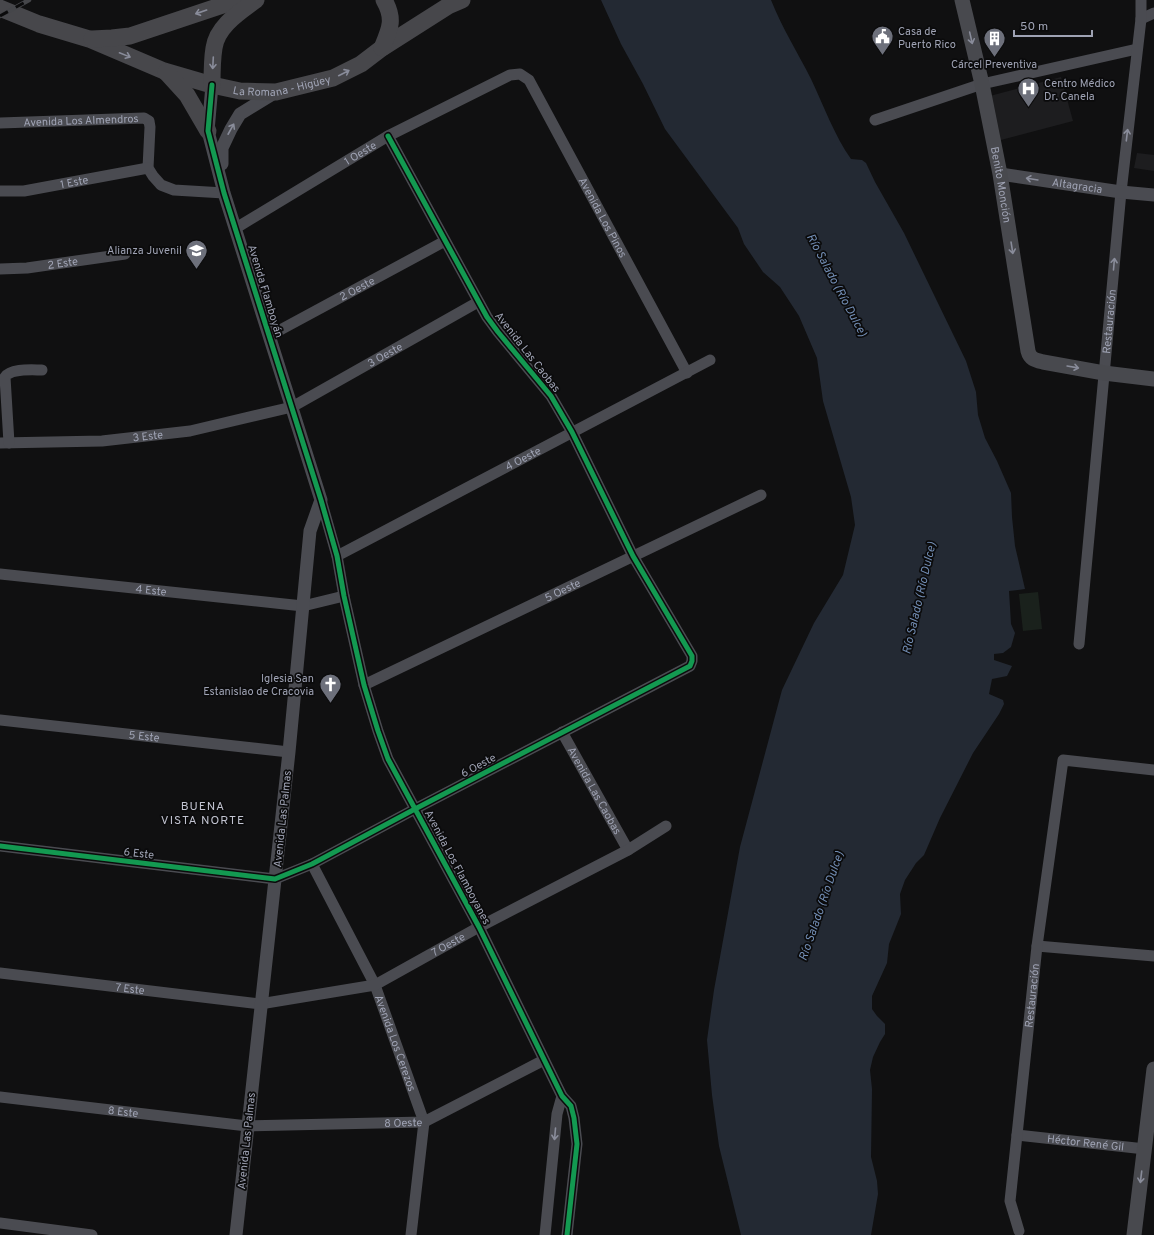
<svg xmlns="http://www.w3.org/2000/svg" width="1154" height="1235" font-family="Overpass,sans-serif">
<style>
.built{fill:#1d1d1f}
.green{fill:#1a211c}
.water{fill:#232933}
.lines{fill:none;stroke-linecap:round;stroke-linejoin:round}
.minor{stroke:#4a4b51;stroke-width:11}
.tertiary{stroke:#4a4b51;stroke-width:13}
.secondary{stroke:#48494e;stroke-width:15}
.primary{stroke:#47474b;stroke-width:17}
.rail-casing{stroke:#45464a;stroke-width:4.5}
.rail{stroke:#0b0b0c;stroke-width:3;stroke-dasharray:9;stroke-linecap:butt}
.cycleway-casing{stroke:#0b0b0c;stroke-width:8}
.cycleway{stroke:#139951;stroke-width:5}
.oneway{stroke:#898c9a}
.oneway2{stroke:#8a8d9b}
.labels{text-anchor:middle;stroke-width:3.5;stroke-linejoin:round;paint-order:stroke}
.poi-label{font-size:11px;fill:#9fa3b4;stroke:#0b0b0c;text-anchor:start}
.street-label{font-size:11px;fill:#9fa3b4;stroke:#0b0b0c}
.water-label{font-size:12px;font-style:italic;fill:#728db4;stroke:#0b0b0c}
.neighbourhood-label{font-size:12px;letter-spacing:1px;fill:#c1c3d0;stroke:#0b0b0c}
</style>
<rect width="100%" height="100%" fill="#101011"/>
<!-- built -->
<path class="built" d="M 1061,77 L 1073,121 L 997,141 L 986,97 Z
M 1137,153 L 1154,155 L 1154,171 L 1134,168 Z"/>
<!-- green -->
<path class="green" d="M 1038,592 L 1042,629 L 1023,631 L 1019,594 Z"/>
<!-- water -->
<path class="water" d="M 601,0 L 771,0 C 782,28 798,53 811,79 C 823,104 835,137 851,159 L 862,160 L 866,163 L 875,182 L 904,233 L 966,361 L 976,392 L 978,415 L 985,438 L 997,461 L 1011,493 L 1012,517 L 1015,546 L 1025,589 L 1009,591 L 1011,624 L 1015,633 L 1011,647 L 1003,653 L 994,654 L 994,660 L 1012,666 L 1007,676 L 992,679 L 989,694 L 1003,700 L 1004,704 L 999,714 L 973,753 L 940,818 L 924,855 L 916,863 L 905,880 L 900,894 L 901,914 L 889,944 L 887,963 L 872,996 L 872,1009 L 877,1016 L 885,1024 L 885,1034 L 880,1042 L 873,1057 L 870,1070 L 872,1089 L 871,1157 L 877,1181 L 878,1194 L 871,1235 L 741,1235 L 719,1146 L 712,1095 L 707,1040 L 714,990 L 740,847 L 782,690 L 814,623 L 843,575 L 855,525 L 851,497 L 823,401 L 817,358 L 799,316 L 780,287 L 763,272 L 744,244 L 738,228 L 665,129 L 643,84 L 621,44 Z"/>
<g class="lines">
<!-- minor -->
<g class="minor">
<path d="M 1141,19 L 1154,13"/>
<path d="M 875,120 L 982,84 L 1137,49"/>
<path id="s1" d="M 0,123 L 144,118 L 149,121 L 150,127 L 148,168 L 153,176 L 161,185 L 174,190 L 224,193"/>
<path id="s2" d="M 0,191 L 24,191 L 148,168"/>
<path id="s3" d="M 236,228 L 388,136 L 510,75 L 520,74 L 529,80 L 687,373"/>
<path id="s4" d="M 0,269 L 27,268 L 125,254"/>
<path id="s5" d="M 269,336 L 445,241"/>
<path id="s6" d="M 0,443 L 102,441 L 190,431 L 292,407 L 478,302"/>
<path d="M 9,443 L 5,377 C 11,368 32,370 42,370"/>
<path d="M 321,500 L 337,556 L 344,596 L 364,685 L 378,731 L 388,759 L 479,927 L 562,1096 L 571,1106 L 574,1118 L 577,1144 L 567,1235"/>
<path id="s7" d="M 337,556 L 710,360"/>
<path id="s8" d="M 0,574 L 303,606 L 344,596"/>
<path id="s9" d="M 1079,644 L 1121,192 L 1141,19 L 1141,0"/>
<path id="s10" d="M 364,685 L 761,495"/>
<path id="s11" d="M 0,720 L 289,752"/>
<path id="s12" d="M 562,732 L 628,850"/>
<path d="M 0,846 L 275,879 L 312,864 L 415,809 L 690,666 L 692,661 L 692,656 L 633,556 L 572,432 L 551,396 L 498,332 L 487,317 L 388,136"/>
<path id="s13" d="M 312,864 L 375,985 L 424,1122 L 411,1235"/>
<path d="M 1037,946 L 1154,956"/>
<path id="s14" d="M 0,973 L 260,1004 L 375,985 L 479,927 L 628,850 L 666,826"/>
<path id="s15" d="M 0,1097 L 247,1126 L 424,1122 L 544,1060"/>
<path id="s16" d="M 1017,1135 L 1145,1149"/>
<path d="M 0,1223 L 92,1235"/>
<path id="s17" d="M 1019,1231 L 1010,1201 L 1037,946 L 1063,760 L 1154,770"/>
<path d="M 545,1235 L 557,1114 L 562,1096"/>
</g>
<!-- tertiary -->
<g class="tertiary">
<path d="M 212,85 L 208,131 L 224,193 L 321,500 L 310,531 L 289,752 L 236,1235"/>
<path d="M 222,164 L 222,148 L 231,129 L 240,114 L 276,92"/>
<path id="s18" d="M 1000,174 L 1121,192 L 1154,195"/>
</g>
<!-- secondary -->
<g class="secondary">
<path id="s19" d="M 962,0 L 982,84 L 1000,174 L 1028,351 C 1030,359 1035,360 1043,362 L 1104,373 L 1154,379"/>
<path d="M 1134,1235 L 1154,1069"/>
</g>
<!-- primary -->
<g class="primary">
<path id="s20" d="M 0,8 L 39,24 L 89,39 L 164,71 L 212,85 L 240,91 L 276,92 L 333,78 L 361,64 L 382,48 L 448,6 L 462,0"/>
<path d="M 92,39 L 112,38 L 130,36 L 238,0"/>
<path d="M 382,48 C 390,29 395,19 384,0"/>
<path d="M 166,72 L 187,95 L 208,131"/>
<path d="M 212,85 C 212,73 212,60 214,48 C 217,26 240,12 256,0"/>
</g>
<defs>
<path id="rail" d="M 0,16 L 29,0"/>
</defs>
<!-- rail casing -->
<use href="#rail" class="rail-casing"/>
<!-- rail -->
<use href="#rail" class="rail"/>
<defs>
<path id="cycleway" d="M 212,85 L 208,131 L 224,193 L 321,500 L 337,556 L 344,596 L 364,685 L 378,731 L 388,759 L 479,927 L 562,1096 L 571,1106 L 574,1118 L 577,1144 L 567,1235
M 0,846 L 275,879 L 312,864 L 415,809 L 690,666 L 692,661 L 692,656 L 633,556 L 572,432 L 551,396 L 498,332 L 487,317 L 388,136"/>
</defs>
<!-- cycleway casing -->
<use href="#cycleway" class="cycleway-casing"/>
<!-- cycleway -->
<use href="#cycleway" class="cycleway"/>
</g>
<!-- one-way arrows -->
<defs><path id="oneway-shaft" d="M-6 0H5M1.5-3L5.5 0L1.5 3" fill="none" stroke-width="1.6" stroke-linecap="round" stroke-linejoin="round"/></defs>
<g class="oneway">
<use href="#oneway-shaft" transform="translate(201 12) rotate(161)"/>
<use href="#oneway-shaft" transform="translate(971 38) rotate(77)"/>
<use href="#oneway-shaft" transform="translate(125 55) rotate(22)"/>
<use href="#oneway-shaft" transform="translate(213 63) rotate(93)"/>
<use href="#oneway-shaft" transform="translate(344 73) rotate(-27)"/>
<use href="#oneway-shaft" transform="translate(1012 248) rotate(81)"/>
<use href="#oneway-shaft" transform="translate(1073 367) rotate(10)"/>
<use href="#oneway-shaft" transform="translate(1141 1177) rotate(97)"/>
</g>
<g class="oneway2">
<use href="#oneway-shaft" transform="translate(231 129) rotate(-61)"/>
<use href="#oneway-shaft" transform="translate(1127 135) rotate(-83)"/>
<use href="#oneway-shaft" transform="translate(1032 179) rotate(-171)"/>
<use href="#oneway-shaft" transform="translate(1114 264) rotate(-85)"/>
<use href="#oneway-shaft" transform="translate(555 1134) rotate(95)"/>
</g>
<!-- icons -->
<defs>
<symbol id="civic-pin" viewBox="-11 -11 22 30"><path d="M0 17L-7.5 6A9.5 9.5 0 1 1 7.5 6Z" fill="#6d707b" stroke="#0b0b0c"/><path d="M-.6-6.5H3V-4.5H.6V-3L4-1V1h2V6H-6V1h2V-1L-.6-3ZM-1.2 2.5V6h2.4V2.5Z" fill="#fff"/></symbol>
<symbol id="building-pin" viewBox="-11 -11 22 30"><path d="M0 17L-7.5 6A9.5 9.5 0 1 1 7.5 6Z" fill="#6d707b" stroke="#0b0b0c"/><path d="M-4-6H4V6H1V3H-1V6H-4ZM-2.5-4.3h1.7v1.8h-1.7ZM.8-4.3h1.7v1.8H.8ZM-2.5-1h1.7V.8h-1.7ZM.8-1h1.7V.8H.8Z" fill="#fff"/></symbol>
<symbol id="hospital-pin" viewBox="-11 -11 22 30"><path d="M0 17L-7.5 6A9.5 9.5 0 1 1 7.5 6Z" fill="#6d707b" stroke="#0b0b0c"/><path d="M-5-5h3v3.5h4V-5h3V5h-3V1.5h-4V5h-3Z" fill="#fff"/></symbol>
<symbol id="university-pin" viewBox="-11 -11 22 30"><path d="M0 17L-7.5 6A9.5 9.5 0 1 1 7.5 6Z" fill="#6d707b" stroke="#0b0b0c"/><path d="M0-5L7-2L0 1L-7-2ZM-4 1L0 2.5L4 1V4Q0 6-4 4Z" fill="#fff"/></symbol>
<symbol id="church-pin" viewBox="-11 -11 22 30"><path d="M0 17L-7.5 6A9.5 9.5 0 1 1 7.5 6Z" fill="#6d707b" stroke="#0b0b0c"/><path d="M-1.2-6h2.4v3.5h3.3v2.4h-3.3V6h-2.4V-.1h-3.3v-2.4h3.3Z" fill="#fff"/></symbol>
</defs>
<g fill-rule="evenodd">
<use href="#civic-pin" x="870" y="24" width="25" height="34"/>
<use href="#building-pin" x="982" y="26" width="25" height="34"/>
<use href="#hospital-pin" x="1016" y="76" width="25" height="34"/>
<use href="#university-pin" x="184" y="238" width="25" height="34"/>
<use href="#church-pin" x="318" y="672" width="25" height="34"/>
</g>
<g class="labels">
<!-- poi labels -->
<g class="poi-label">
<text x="898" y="35">Casa de<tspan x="898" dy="13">Puerto Rico</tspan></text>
<text x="994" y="68" text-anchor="middle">Cárcel Preventiva</text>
<text x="1044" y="87">Centro Médico<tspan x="1044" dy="13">Dr. Canela</tspan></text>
<text x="182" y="254" text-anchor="end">Alianza Juvenil</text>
<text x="314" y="682" text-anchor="end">Iglesia San<tspan x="314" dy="13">Estanislao de Cracovia</tspan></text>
</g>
<!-- street labels -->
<g class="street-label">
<text dy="4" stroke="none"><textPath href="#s20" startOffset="297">La Romana - Higüey</textPath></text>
<text dy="4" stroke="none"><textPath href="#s1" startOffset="81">Avenida Los Almendros</textPath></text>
<text dy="4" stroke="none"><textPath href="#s3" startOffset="145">1 Oeste</textPath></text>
<text dy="4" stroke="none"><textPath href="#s2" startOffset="75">1 Este</textPath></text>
<text dy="4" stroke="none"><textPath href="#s19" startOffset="189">Benito Monción</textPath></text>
<text dy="4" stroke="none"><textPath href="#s18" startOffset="78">Altagracia</textPath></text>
<text dy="4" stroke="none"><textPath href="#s3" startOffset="491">Avenida Los Pinos</textPath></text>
<text dy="4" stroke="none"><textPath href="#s4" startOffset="63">2 Este</textPath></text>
<text dy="4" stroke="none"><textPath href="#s5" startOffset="100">2 Oeste</textPath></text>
<text transform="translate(266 291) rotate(73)" y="4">Avenida Flamboyán</text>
<text dy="4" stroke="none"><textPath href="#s9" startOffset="324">Restauración</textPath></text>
<text transform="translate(528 352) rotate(52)" y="4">Avenida Las Caobas</text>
<text dy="4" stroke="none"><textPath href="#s6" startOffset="402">3 Oeste</textPath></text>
<text dy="4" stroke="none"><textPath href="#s6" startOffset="148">3 Este</textPath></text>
<text dy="4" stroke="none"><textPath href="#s7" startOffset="210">4 Oeste</textPath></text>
<text dy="4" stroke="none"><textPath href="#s8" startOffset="152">4 Este</textPath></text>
<text dy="4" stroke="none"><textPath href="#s10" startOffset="220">5 Oeste</textPath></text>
<text dy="4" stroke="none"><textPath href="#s11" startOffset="145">5 Este</textPath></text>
<text transform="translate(478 765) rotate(-28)" y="4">6 Oeste</text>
<text dy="4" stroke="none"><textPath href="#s12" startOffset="67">Avenida Las Caobas</textPath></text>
<text transform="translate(282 819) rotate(-84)" y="4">Avenida Las Palmas</text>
<text transform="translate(139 853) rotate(7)" y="4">6 Este</text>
<text transform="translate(458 867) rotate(62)" y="4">Avenida Los Flamboyanes</text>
<text dy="4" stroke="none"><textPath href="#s14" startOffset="462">7 Oeste</textPath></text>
<text dy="4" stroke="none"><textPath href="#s14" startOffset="131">7 Este</textPath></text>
<text dy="4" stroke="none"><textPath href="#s17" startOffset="238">Restauración</textPath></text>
<text dy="4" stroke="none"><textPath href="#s13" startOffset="198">Avenida Los Cerezos</textPath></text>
<text dy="4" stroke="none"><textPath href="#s15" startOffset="124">8 Este</textPath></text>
<text dy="4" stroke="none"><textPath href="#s15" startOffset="405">8 Oeste</textPath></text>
<text transform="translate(246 1141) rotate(-84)" y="4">Avenida Las Palmas</text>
<text dy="4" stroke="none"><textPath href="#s16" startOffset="69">Héctor René Gil</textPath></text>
</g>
<!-- water labels -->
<g class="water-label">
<text transform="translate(837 285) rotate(62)" y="4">Río Salado (Río Dulce)</text>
<text transform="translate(919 598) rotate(-77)" y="4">Río Salado (Río Dulce)</text>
<text transform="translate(821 906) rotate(-71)" y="4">Río Salado (Río Dulce)</text>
</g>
<!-- neighbourhood labels -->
<g class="neighbourhood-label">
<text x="203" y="810">BUENA<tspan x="203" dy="14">VISTA NORTE</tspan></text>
</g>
</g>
<!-- scale -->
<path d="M1014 30v6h78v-6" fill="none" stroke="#9fa3b4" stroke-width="2"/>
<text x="1020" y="30" font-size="12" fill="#9fa3b4" stroke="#0b0b0c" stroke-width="3" paint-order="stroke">50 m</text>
</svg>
